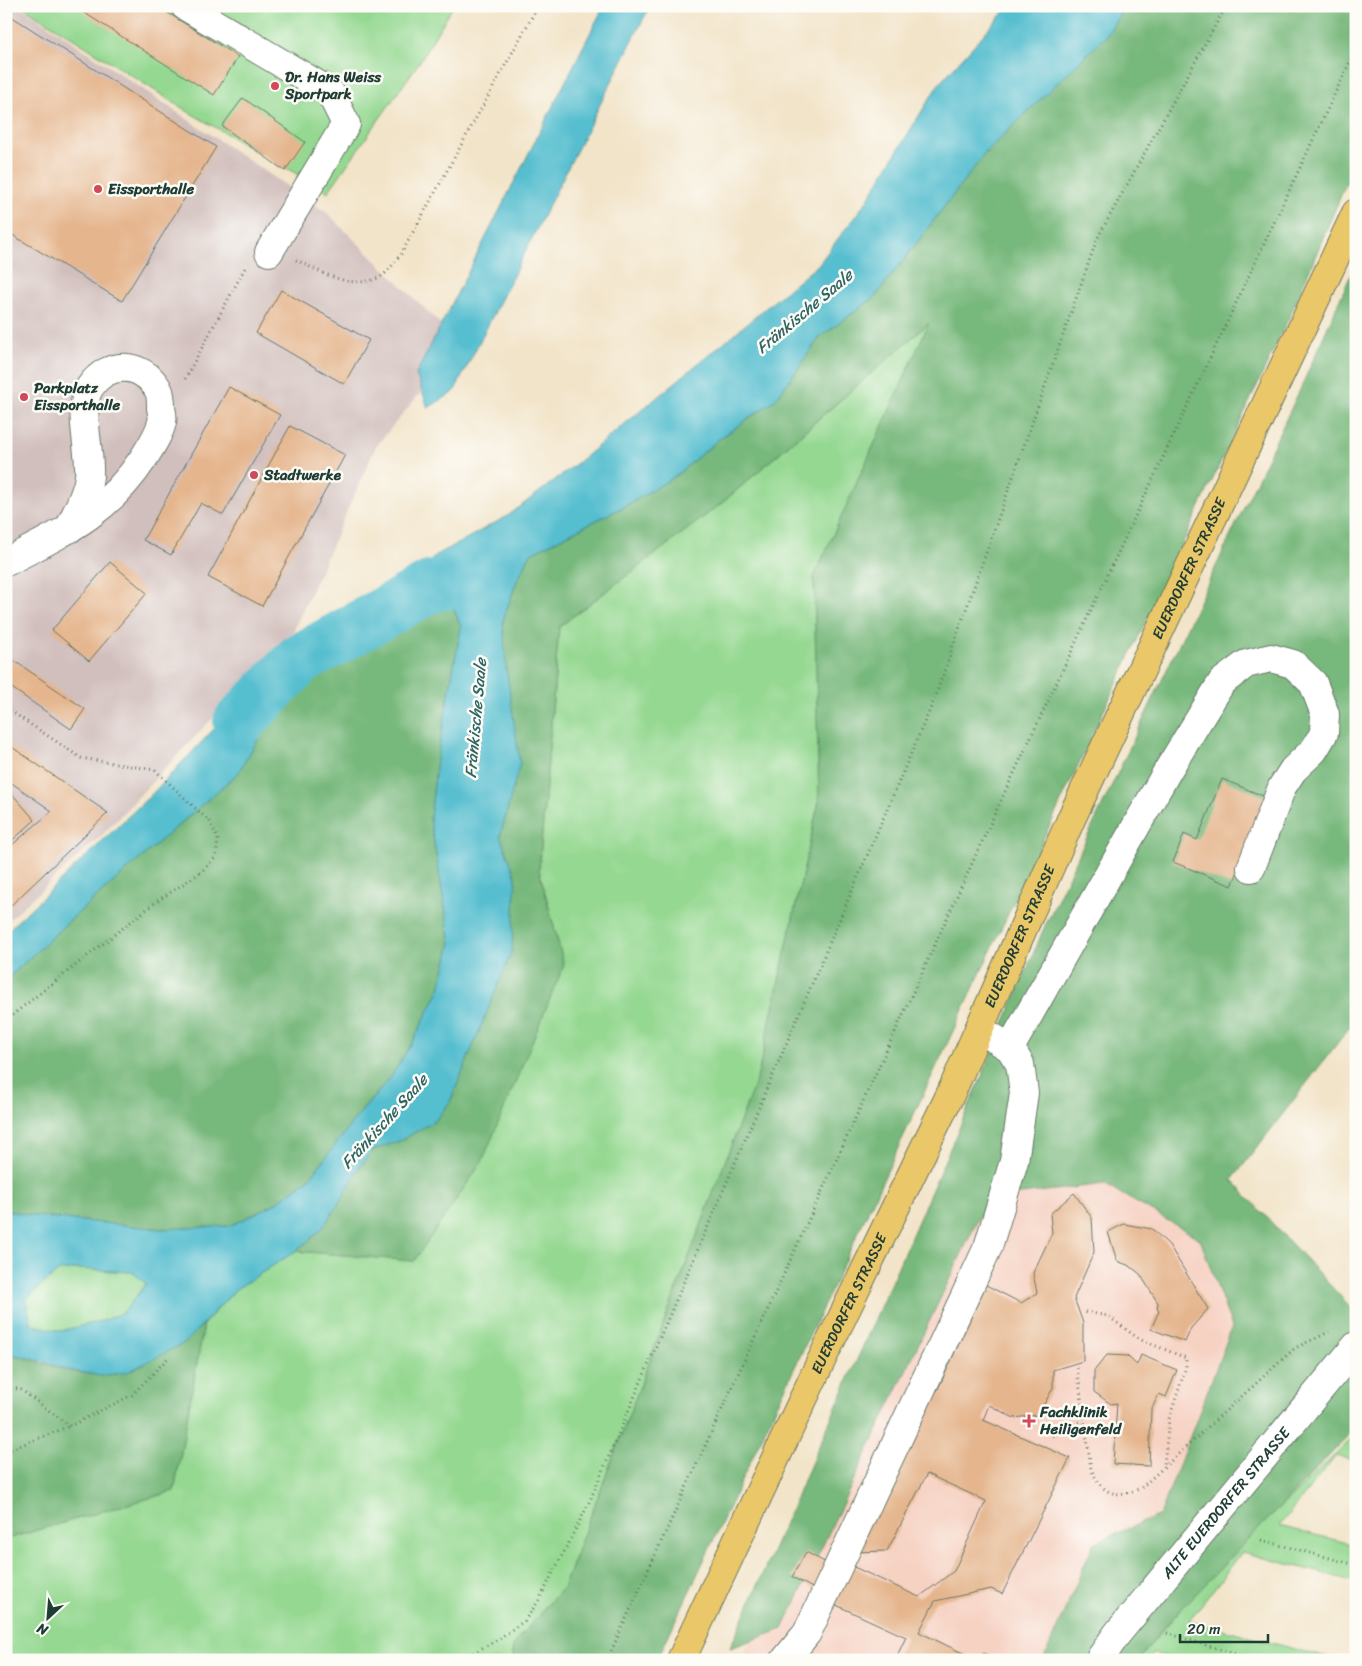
<svg xmlns="http://www.w3.org/2000/svg" width="1362" height="1666" font-family="Sriracha,sans-serif">
<style>
.built{fill:#f6d2c3}
.industrial{fill:#d1bfbd}
.green{fill:#94d891;stroke:#5a8a62}
.forest{fill:#77b87b;stroke:#4b7a58}
.water{fill:#54becf;stroke:#3a7e82;fill-rule:evenodd}
.lines{fill:none;stroke-linecap:round;stroke-linejoin:round}
.river{stroke:#54becf;stroke-width:52}
.building{fill:#e5b68e}
.minor-casing{stroke:#697768;stroke-width:30}
.major-casing{stroke:#697768;stroke-width:30}
.path{stroke:#697768;stroke-width:3;stroke-dasharray:1 4;stroke-linecap:butt}
.minor{stroke:#fff;stroke-width:28}
.major{stroke:#eac769;stroke-width:28}
.poi-dot{fill:#d1495b;stroke:#fdfcf7;stroke-width:2}
.labels{text-anchor:middle;stroke-width:5;stroke-linejoin:round;paint-order:stroke}
.poi-label{font-size:15px;font-weight:bold;fill:#1f3d34;stroke:#fdfcf7;text-anchor:start}
.street-label{font-size:15px;fill:#1f3d34;stroke:#fdfcf7}
.water-label{font-size:16px;font-style:italic;fill:#2f6462;stroke:#fdfcf7}
</style>
<rect width="100%" height="100%" fill="#fdfcf7"/>
<filter id="ink" filterUnits="userSpaceOnUse"><feTurbulence type="fractalNoise" baseFrequency=".02" numOctaves="2"/><feDisplacementMap in="SourceGraphic" scale="10" xChannelSelector="R" yChannelSelector="G"/><feConvolveMatrix kernelMatrix="1 2 1 2 8 2 1 2 1" color-interpolation-filters="sRGB"/></filter>
<filter id="wash" filterUnits="userSpaceOnUse"><feTurbulence type="fractalNoise" baseFrequency=".0096" numOctaves="4" result="noise"/><feDisplacementMap in="SourceGraphic" scale="20" xChannelSelector="R" yChannelSelector="G"/><feGaussianBlur stdDeviation="1.12" result="paint"/><feColorMatrix in="noise" values="0 0 0 0 0 0 0 0 0 0 0 0 0 0 0 0 0 1.4 0 .05"/><feComposite in="paint" operator="in"/></filter>
<g filter="url(#wash)">
<rect width="100%" height="100%" fill="#f2e4c9"/>
<!-- built -->
<path class="built" d="M 983,1179 L 1104,1184 L 1200,1239 L 1232,1327 L 1160,1515 L 1094,1543 L 1043,1660 L 741,1660 Z"/>
<!-- industrial -->
<path class="industrial" d="M 6,6 L 19,6 L 327,213 L 461,344 L 376,446 L 292,634 L 104,833 L 6,922 Z"/>
<!-- green -->
<path class="green" d="M 22,6 L 453,6 L 420,61 L 328,192 L 187,111 Z
M 930,322 L 814,577 L 819,801 L 758,1075 L 564,1586 L 512,1646 L 514,1660 L 6,1660 L 6,1539 L 174,1491 L 204,1324 L 236,1289 L 296,1251 L 414,1261 L 564,965 L 539,870 L 559,627 L 722,503 Z
M 78,1269 L 133,1272 L 146,1283 L 124,1312 L 102,1321 L 60,1331 L 31,1325 L 25,1299 L 59,1271 Z
M 1356,1435 L 1356,1461 L 1336,1456 L 1279,1526 L 1356,1545 L 1356,1582 L 1242,1552 L 1189,1621 L 1336,1660 L 1178,1660 L 1153,1653 L 1148,1660 L 1139,1660 C 1202,1577 1281,1507 1356,1435 Z"/>
<!-- forest -->
<path class="forest" d="M 1125,6 L 1356,6 L 1356,160 L 1292,311 L 657,1660 L 514,1660 L 512,1646 L 564,1586 L 758,1075 L 819,801 L 814,577 L 929,323 L 722,503 L 559,627 L 539,870 L 564,965 L 482,1162 L 414,1261 L 296,1251 L 321,1230 L 343,1197 L 357,1170 L 373,1150 L 399,1141 L 435,1121 L 450,1102 L 490,1004 L 516,877 L 500,836 L 508,808 L 503,620 L 516,583 L 531,553 L 629,504 L 674,477 L 718,440 L 776,399 L 820,337 L 875,297 L 987,151 L 1107,35 Z
M 1356,263 L 1356,1019 L 1232,1180 L 1356,1313 L 1356,1428 L 1164,1627 L 1139,1660 L 1043,1660 L 1094,1543 L 1160,1515 L 1232,1327 L 1200,1239 L 1104,1184 L 988,1198 L 783,1629 L 730,1648 L 982,1076 L 1044,928 L 1299,392 Z
M 449,597 L 461,627 L 437,759 L 430,819 L 451,943 L 440,988 L 415,1038 L 391,1077 L 355,1119 L 310,1178 L 274,1204 L 230,1226 L 163,1229 L 34,1216 L 6,1210 L 6,980 L 69,921 L 238,773 L 295,677 Z
M 204,1324 L 174,1491 L 6,1539 L 6,1353 C 45,1362 86,1382 126,1372 C 136,1370 145,1363 154,1358 C 174,1348 187,1340 204,1324 Z"/>
<!-- water -->
<path class="water" d="M 604,6 L 650,6 L 454,392 L 428,408 L 416,374 Z
M 1009,6 L 1125,6 L 1107,35 L 987,151 L 875,297 L 820,337 L 776,399 L 718,440 L 674,477 L 629,504 L 531,553 L 516,583 L 503,620 L 506,667 L 520,763 L 500,836 L 516,877 L 512,951 L 450,1102 L 435,1121 L 399,1141 L 373,1150 L 357,1170 L 343,1197 L 321,1230 L 296,1251 L 236,1289 L 186,1342 L 128,1372 L 101,1376 L 67,1370 L 41,1361 L 6,1353 L 6,1210 L 34,1216 L 163,1229 L 230,1226 L 274,1204 L 310,1178 L 355,1119 L 391,1077 L 415,1038 L 440,988 L 451,943 L 430,819 L 437,759 L 461,627 L 449,597 L 393,607 L 435,556 L 509,515 L 576,464 L 818,265 L 866,202 L 938,85 ZM 78,1269 L 133,1272 L 146,1284 L 124,1312 L 102,1321 L 60,1331 L 32,1325 L 25,1299 L 59,1271 Z
M 279,661 L 295,677 L 238,773 L 69,921 L 6,980 L 6,932 L 151,795 Z"/>
<g class="lines">
<!-- river -->
<path class="river" d="M 239,722 L 299,660 L 430,587 L 462,580"/>
</g>
<g id="blocks">
<!-- building -->
<path class="building" d="M 87,6 L 157,6 L 238,57 L 214,95 L 83,12 Z
M 6,13 L 216,147 L 122,301 L 6,231 Z
M 243,98 L 305,142 L 285,171 L 222,126 Z
M 281,290 L 369,340 L 344,384 L 256,333 Z
M 229,387 L 280,415 L 223,515 L 201,503 L 171,555 L 143,540 Z
M 290,426 L 345,455 L 262,606 L 208,577 Z
M 110,562 L 147,593 L 89,661 L 52,630 Z
M 13,660 L 85,709 L 71,729 L 6,684 L 6,669 Z
M 6,743 L 108,813 L 6,910 L 6,850 L 52,811 L 6,779 Z
M 1222,779 L 1268,798 L 1232,886 L 1173,862 L 1184,834 L 1197,840 Z
M 6,787 L 35,820 L 6,846 Z
M 1074,1193 L 1092,1218 L 1094,1252 L 1074,1298 L 1083,1323 L 1083,1361 L 1053,1370 L 1053,1388 L 1038,1415 L 1014,1418 L 989,1405 L 983,1420 L 1070,1458 L 1002,1594 L 991,1589 L 935,1601 L 919,1632 L 977,1660 L 895,1660 L 906,1637 L 825,1600 L 843,1562 L 919,1597 L 954,1571 L 986,1501 L 927,1474 L 887,1551 L 852,1552 L 923,1390 L 937,1391 L 986,1285 L 1021,1303 L 1037,1293 L 1033,1273 L 1052,1233 L 1050,1214 Z
M 1124,1224 L 1152,1229 L 1169,1245 L 1208,1309 L 1191,1328 L 1185,1342 L 1151,1329 L 1159,1311 L 1157,1309 L 1158,1303 L 1140,1274 L 1130,1266 L 1117,1261 L 1108,1232 Z
M 1107,1355 L 1127,1356 L 1137,1365 L 1141,1355 L 1177,1370 L 1166,1397 L 1159,1394 L 1151,1410 L 1149,1466 L 1113,1464 L 1117,1403 L 1111,1404 L 1094,1392 L 1094,1371 Z
M 806,1552 L 832,1566 L 818,1591 L 792,1577 Z
M 984,1653 L 998,1660 L 980,1660 Z"/>
</g>
</g>
<g filter="url(#ink)">
<use href="#blocks" fill-opacity="0" stroke="#697768" stroke-width="1"/>
<g class="lines">
<defs>
<g id="minor">
<path d="M 185,6 L 330,92 L 346,124 L 269,252"/>
<path d="M 6,562 C 62,533 107,514 143,459 C 150,448 159,435 162,422 C 163,418 162,412 161,408 C 161,402 161,394 158,389 C 142,362 108,360 90,387 C 77,407 91,451 89,476 C 87,495 76,512 69,529"/>
<path d="M 1010,1048 L 1168,770 L 1222,682 L 1246,664 L 1271,658 L 1293,664 L 1313,683 L 1325,714 L 1324,733 L 1314,750 L 1293,770 L 1282,787 L 1251,868"/>
<path d="M 785,1660 L 807,1633 L 988,1247 L 1014,1161 L 1024,1093 L 1020,1064 L 1010,1048 L 979,1029"/>
<path id="s1" d="M 1099,1660 L 1117,1634 L 1356,1346"/>
</g>
<g id="major">
<path id="s2" d="M 681,1660 L 822,1359 L 950,1095 L 1072,817 L 1356,213"/>
</g>
</defs>
<!-- minor casing -->
<use href="#minor" class="minor-casing"/>
<!-- major casing -->
<use href="#major" class="major-casing"/>
<!-- path -->
<path class="path" d="M 296,260 C 322,272 351,291 380,277 C 388,273 395,261 401,254 L 538,6
M 185,379 L 245,268
M 6,708 L 81,758 L 155,770 L 210,822 L 218,839 L 216,857 L 201,872 L 156,902 L 6,1020
M 1085,1312 L 1108,1316 L 1139,1339 L 1186,1358 L 1186,1367 L 1169,1419 L 1164,1465
M 1077,1368 L 1091,1469 C 1103,1495 1115,1499 1141,1488 L 1295,1348 L 1329,1332
M 6,1388 L 20,1389 L 70,1426 L 132,1395 L 168,1358
M 1052,1436 L 1083,1420
M 6,1451 L 70,1426
M 1261,1540 L 1356,1565
M 1167,1633 L 1255,1660
M 460,1660 L 499,1639 L 524,1621 L 538,1602 L 588,1505 L 934,700 L 1097,239 L 1226,6
M 607,1660 L 997,809 L 1356,49"/>
<!-- minor -->
<use href="#minor" class="minor"/>
<!-- major -->
<use href="#major" class="major"/>
</g>
</g>
<!-- markers -->
<g class="poi-dot">
<circle cx="275" cy="86" r="5"/>
<circle cx="98" cy="189" r="5"/>
<circle cx="24" cy="397" r="5"/>
<circle cx="254" cy="475" r="5"/>
<path d="M1026.5 1413.5h5v5h5v5h-5v5h-5v-5h-5v-5h5z"/>
</g>
<g class="labels">
<!-- poi labels -->
<g class="poi-label">
<text x="285" y="82">Dr. Hans Weiss<tspan x="285" dy="17">Sportpark</tspan></text>
<text x="108" y="194">Eissporthalle</text>
<text x="34" y="393">Parkplatz<tspan x="34" dy="17">Eissporthalle</tspan></text>
<text x="264" y="480">Stadtwerke</text>
<text x="1040" y="1417">Fachklinik<tspan x="1040" dy="17">Heiligenfeld</tspan></text>
</g>
<!-- street labels -->
<g class="street-label">
<text dy="5" stroke="none"><textPath href="#s2" startOffset="1204">EUERDORFER STRASSE</textPath></text>
<text dy="5" stroke="none"><textPath href="#s2" startOffset="799">EUERDORFER STRASSE</textPath></text>
<text dy="5" stroke="none"><textPath href="#s2" startOffset="394">EUERDORFER STRASSE</textPath></text>
<text dy="5" stroke="none"><textPath href="#s1" startOffset="202">ALTE EUERDORFER STRASSE</textPath></text>
</g>
<!-- water labels -->
<g class="water-label">
<text transform="translate(804 311) rotate(-40)" y="6">Fränkische Saale</text>
<text transform="translate(475 718) rotate(-85)" y="6">Fränkische Saale</text>
<text transform="translate(384 1121) rotate(-48)" y="6">Fränkische Saale</text>
</g>
</g>
<!-- margin -->
<rect width="1362" height="1666" fill="none" stroke="#fdfcf7" stroke-width="25"/>
<!-- north arrow -->
<g transform="translate(48 1618) rotate(206)" stroke="#fdfcf7" stroke-width="4" paint-order="stroke">
<path d="M0-4L9 19L0 12L-9 19Z" fill="#1f3d34"/>
<text y="-8" font-size="14" font-weight="bold" text-anchor="middle" fill="#1f3d34">N</text>
</g>
<!-- scale -->
<path d="M1180 1634v8h88v-8" fill="none" stroke="#1f3d34" stroke-width="2.5"/>
<text x="1187" y="1634" font-size="15" fill="#1f3d34" stroke="#fdfcf7" stroke-width="4" paint-order="stroke">20 m</text>
</svg>
